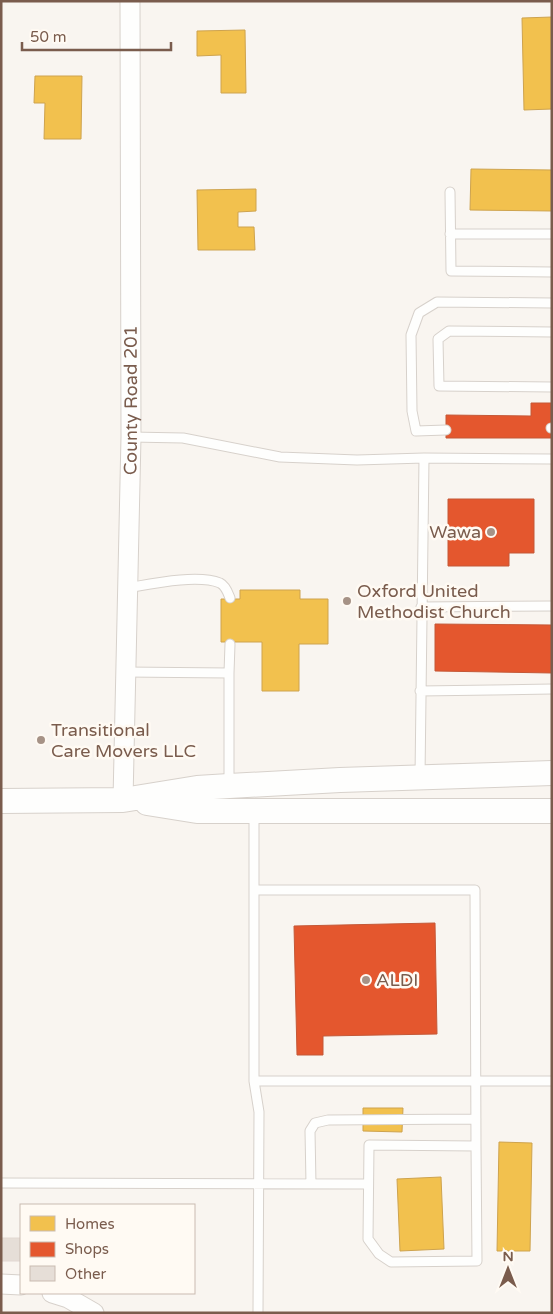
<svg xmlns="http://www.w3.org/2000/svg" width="553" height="1314" font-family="'Varela Round',sans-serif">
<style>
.homes{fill:#f2c14e;stroke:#cea34e}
.shops{fill:#e4572e;stroke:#c45837}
.building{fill:#e6ded7;stroke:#e2d8d2}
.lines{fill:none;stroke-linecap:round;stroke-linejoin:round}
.service-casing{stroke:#d7d1cb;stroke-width:11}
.minor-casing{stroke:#d7d1cb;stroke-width:21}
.tertiary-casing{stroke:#d7d1cb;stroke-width:26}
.service{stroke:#fefefd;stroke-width:9}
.minor{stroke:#fefefd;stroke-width:19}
.tertiary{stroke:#fefefd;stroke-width:24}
.poi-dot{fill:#a69286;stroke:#fffaf3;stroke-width:2}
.labels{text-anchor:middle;stroke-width:5;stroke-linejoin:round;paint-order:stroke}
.street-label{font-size:18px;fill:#7a5c4d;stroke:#fffaf3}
.poi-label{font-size:18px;fill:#7a5c4d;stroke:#fffaf3;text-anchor:start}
</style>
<rect width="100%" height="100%" fill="#f9f5f0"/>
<!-- homes -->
<path class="homes" d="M 552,17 L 552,109 L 524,110 L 522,18 Z
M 245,30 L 246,93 L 221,93 L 221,55 L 197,56 L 197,31 Z
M 35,76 L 82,76 L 81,139 L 44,139 L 45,103 L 34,103 Z
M 471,169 L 552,170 L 552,211 L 470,210 Z
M 256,189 L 256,211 L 238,212 L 238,227 L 254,227 L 255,250 L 198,250 L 197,190 Z
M 240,590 L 300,590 L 300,599 L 328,599 L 328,644 L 299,644 L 299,691 L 262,691 L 262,642 L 221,642 L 221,599 L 240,599 Z
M 363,1108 L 403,1108 L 402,1132 L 363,1131 Z
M 499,1142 L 532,1143 L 530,1251 L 497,1251 Z
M 441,1177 L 444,1249 L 400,1251 L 397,1179 Z"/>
<!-- shops -->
<path class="shops" d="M 531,403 L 551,403 L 551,438 L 446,438 L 446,415 L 531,416 Z
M 448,499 L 534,499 L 534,553 L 509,553 L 509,566 L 448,566 Z
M 435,624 L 552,625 L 552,673 L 435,671 Z
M 435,923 L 437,1034 L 323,1036 L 323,1055 L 297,1055 L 294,926 Z"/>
<!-- building -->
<path class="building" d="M 1,1238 L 21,1238 L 21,1261 L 1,1261 Z"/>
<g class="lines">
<defs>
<path id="service" d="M 450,192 L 451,271 L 552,272
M 450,234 L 552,234
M 552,332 L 449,331 L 438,339 L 439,386 L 552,387
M 551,428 L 552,428
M 446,430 L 416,431 L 412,411 L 411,335 L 419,313 L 437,302 L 552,303
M 131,437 L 183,438 L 280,457 L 357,460 L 424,458
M 127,588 C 151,584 197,574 220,583 C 226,586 228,593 230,598
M 421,607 L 552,606
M 125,672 L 229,673 L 229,786
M 229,673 L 230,644
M 420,691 L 552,689
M 420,777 L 424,458 L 552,459
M 254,811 L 254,1081 L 259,1112 L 258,1313
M 254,890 L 475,890 L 476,1146 L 369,1145 L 368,1239 L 379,1254 L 391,1262 L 477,1261 L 476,1146
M 254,1081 L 552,1081
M 1,1183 L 368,1184
M 311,1184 L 310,1131 L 315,1123 L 328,1120 L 476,1119"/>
<g id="minor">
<path id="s1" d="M 123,800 L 131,437 L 130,1"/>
<path d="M 1,1284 L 21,1285"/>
<path d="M 52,1293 L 68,1298 L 94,1313"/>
</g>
<path id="tertiary" d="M 1,801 L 123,800 L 197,788 L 229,786 L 340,780 L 552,773
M 147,803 L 197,811 L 552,811"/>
</defs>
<!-- service casing -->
<use href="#service" class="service-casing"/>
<!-- minor casing -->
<use href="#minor" class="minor-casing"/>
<!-- tertiary casing -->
<use href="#tertiary" class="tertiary-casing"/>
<!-- service -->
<use href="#service" class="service"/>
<!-- minor -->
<use href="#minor" class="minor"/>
<!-- tertiary -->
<use href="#tertiary" class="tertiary"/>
</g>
<!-- markers -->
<g class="poi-dot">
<circle cx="491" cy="532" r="5"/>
<circle cx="347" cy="601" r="5"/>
<circle cx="41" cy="740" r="5"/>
<circle cx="366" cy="980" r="5"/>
</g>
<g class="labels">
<!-- street labels -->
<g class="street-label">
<text dy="6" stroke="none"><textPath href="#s1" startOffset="400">County Road 201</textPath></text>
</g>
<!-- poi labels -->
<g class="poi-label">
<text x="481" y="538" text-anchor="end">Wawa</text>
<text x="357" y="597">Oxford United<tspan x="357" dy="21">Methodist Church</tspan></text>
<text x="51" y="736">Transitional<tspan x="51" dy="21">Care Movers LLC</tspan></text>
<text x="376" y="986">ALDI</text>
</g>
</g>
<!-- border -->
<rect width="553" height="1314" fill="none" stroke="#7a5c4d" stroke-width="5"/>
<!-- legend -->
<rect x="20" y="1204" width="175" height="90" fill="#fffaf3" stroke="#cabbb1"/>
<rect x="30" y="1216" width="25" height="15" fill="#f2c14e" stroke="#cabbb1"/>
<text x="65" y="1229" font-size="15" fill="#7a5c4d">Homes</text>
<rect x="30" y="1242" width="25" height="15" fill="#e4572e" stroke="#cabbb1"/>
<text x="65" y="1254" font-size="15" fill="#7a5c4d">Shops</text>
<rect x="30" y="1266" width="25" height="15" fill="#e6ded7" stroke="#cabbb1"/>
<text x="65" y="1279" font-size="15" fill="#7a5c4d">Other</text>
<!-- north arrow -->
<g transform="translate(508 1269)" stroke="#fffaf3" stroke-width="4" paint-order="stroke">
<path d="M0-4L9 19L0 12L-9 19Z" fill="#7a5c4d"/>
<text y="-8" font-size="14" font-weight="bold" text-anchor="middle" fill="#7a5c4d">N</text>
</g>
<!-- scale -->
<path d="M22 42v8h149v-8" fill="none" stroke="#7a5c4d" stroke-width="2.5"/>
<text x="30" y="42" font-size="15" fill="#7a5c4d" stroke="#fffaf3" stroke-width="4" paint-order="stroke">50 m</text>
</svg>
